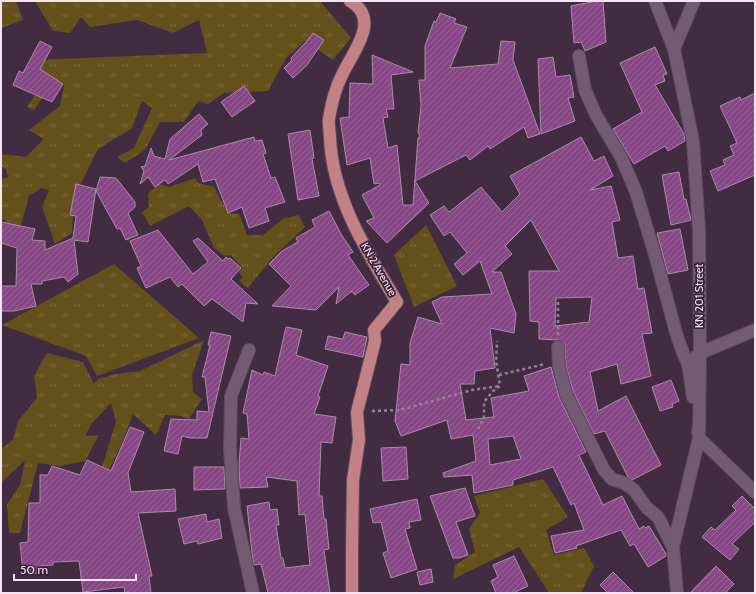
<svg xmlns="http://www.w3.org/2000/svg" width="756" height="594" font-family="Cabin,sans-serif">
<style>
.grass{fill:url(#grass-tufts)}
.building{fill:url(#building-hatch);stroke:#a98da8;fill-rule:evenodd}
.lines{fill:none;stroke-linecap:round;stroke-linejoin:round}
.minor-casing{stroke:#5e4a5d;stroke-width:14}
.major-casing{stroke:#5e4a5d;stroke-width:14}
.path{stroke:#958194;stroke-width:2.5;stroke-dasharray:3 3;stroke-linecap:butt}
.minor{stroke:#755a74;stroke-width:12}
.major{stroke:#c28184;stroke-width:12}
.labels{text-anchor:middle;stroke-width:3.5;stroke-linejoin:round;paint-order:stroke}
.street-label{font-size:11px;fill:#f5e5f4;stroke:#382138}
</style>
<defs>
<pattern id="grass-tufts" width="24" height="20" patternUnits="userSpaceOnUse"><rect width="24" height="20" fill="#64501b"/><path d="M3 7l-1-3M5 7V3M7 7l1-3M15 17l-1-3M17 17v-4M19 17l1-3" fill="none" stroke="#7b693d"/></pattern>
<pattern id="building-hatch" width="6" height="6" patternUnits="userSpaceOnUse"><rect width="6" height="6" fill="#864785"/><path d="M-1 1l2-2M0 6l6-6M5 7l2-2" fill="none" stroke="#986197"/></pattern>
</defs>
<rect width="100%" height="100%" fill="#432b42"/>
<!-- grass -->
<path class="grass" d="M 1,1 L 16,1 L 23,20 L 1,28 Z
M 35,1 L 320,1 L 351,38 L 333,60 L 305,41 L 286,58 L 268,91 L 224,93 L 208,104 L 198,101 L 184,122 L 160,122 L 145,150 L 125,163 L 117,157 L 134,148 L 152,108 L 142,101 L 132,128 L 98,149 L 74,197 L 72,233 L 55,244 L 42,207 L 49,190 L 41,188 L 29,196 L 18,236 L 6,237 L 5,219 L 1,221 L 1,179 L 8,177 L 6,169 L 1,167 L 1,154 L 26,157 L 44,139 L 29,130 L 60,106 L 64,85 L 52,84 L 34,110 L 27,107 L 44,80 L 31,60 L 207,53 L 199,20 L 173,33 L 137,20 L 90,27 L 81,17 L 70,33 L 53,31 Z
M 195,178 L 199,183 L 214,187 L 228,213 L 239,214 L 247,235 L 263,235 L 283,219 L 298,215 L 305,227 L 273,257 L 248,288 L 239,281 L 243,277 L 239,272 L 242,268 L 231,255 L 225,256 L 214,248 L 202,220 L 189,206 L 150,226 L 142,212 L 149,207 L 148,194 L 158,184 L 170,187 Z
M 426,225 L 457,286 L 414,307 L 394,255 Z
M 114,264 L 199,338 L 97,376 L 86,356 L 2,325 Z
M 204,340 L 192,375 L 193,392 L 202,399 L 189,419 L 181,416 L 165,415 L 156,435 L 133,414 L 122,443 L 108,472 L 99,476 L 116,422 L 111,403 L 92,423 L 85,436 L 99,435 L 85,461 L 60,466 L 38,463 L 20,533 L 9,533 L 7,504 L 20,485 L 25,460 L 1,483 L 1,449 L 13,440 L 18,421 L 37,398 L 34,376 L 47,353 L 83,362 L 94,384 L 98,379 L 115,374 L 140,371 Z
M 543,479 L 568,517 L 546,530 L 554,555 L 584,548 L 594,566 L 581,593 L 549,593 L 519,547 L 453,579 L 455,565 L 475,552 L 469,529 L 480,513 L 474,496 Z"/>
<!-- building -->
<path class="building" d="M 596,1 L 603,1 L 606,42 L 585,51 L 581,42 L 574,43 L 571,6 Z
M 440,13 L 456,19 L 454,23 L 467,27 L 450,68 L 498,64 L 501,41 L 515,42 L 513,60 L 540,134 L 528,138 L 524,127 L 490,149 L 488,146 L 470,160 L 466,155 L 415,181 L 429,203 L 387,243 L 366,221 L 374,218 L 362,195 L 380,185 L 379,183 L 374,184 L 370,158 L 347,165 L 340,118 L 349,117 L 350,83 L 373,84 L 372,55 L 413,72 L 391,75 L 394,109 L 386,109 L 388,117 L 383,118 L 388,148 L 397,145 L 403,205 L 413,205 L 418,138 L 420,137 L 418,132 L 421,106 L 419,80 L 425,80 L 425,46 L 434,21 L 436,22 Z
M 313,33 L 324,40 L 307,65 L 293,78 L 284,68 L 292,60 L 291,58 L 306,42 Z
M 40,41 L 52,47 L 40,69 L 63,84 L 52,102 L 13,85 L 19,71 L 23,73 Z
M 655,47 L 667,74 L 663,75 L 665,81 L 655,85 L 684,134 L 685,141 L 668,151 L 665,146 L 634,164 L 613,129 L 642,112 L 620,63 Z
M 553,57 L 556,77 L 570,75 L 574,97 L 568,98 L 575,121 L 541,134 L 538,59 Z
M 244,86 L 255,101 L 232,117 L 221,102 Z
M 755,93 L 755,175 L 718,191 L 710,171 L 725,165 L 723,160 L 734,155 L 730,146 L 737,143 L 720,106 L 740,97 L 741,100 Z
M 199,114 L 208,124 L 201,130 L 202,135 L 169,160 L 254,137 L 255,141 L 262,140 L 266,153 L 263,154 L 271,178 L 275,177 L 285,202 L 265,208 L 269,221 L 249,228 L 242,207 L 228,213 L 215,179 L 203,182 L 198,164 L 168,184 L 165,180 L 155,187 L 148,177 L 140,184 L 144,171 L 141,167 L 145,166 L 151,148 L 154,156 L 165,159 L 170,139 Z
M 310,130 L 314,158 L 312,159 L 319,196 L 298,200 L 288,134 Z
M 581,137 L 594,161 L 604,156 L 613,176 L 590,190 L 611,186 L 620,220 L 612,222 L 618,258 L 633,256 L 638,289 L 644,288 L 652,333 L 642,334 L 651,376 L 621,384 L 617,364 L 590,372 L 598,411 L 626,396 L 661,465 L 632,480 L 628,477 L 605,431 L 594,434 L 573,391 L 566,366 L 565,347 L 564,343 L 558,340 L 539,339 L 539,322 L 530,321 L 529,271 L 559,271 L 531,220 L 505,246 L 512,254 L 492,272 L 501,272 L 516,314 L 514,333 L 490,328 L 495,368 L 475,371 L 474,384 L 460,384 L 466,420 L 494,417 L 491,398 L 529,391 L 524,376 L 551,367 L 559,397 L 586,452 L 579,455 L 603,505 L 622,496 L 639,529 L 644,526 L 645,528 L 649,526 L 666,554 L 666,556 L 648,567 L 634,544 L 630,546 L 621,530 L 576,546 L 577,548 L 555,553 L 551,536 L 584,530 L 574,503 L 571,505 L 553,467 L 513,480 L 513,485 L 474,493 L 472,475 L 444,477 L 443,473 L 476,461 L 473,435 L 451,439 L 447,420 L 401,436 L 395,421 L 401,364 L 410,365 L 410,343 L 418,317 L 442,324 L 432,302 L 442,297 L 492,294 L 480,261 L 463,275 L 454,264 L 467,253 L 450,232 L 444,236 L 430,215 L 444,206 L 449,212 L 481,187 L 502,212 L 520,194 L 510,176 ZM 592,297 L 589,322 L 555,326 L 556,298 ZM 513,436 L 521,459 L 490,465 L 488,439 Z
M 679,172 L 684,199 L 686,199 L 691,220 L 671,225 L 662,175 Z
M 100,177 L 116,178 L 135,202 L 135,207 L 128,213 L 138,235 L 126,240 L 120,228 L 117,229 L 96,191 Z
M 76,184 L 96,189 L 88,242 L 74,240 L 78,274 L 68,282 L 64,277 L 42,281 L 42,284 L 31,284 L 36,306 L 14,311 L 1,311 L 1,286 L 16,286 L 17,248 L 1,243 L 1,222 L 35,229 L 32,240 L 45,241 L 45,250 L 73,238 L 76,216 L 70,215 Z
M 329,211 L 341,234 L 353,252 L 348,255 L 369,285 L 355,295 L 352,291 L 336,304 L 339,287 L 316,310 L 272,306 L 291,286 L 269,264 L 282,251 L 298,242 L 296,238 L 315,227 L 312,220 Z
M 680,229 L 688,270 L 668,274 L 657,233 Z
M 158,230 L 193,274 L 208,262 L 193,241 L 198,238 L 223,261 L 226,257 L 228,259 L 230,258 L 241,268 L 231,279 L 258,304 L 246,303 L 243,322 L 212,299 L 204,306 L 182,284 L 178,287 L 170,277 L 146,288 L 137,268 L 141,266 L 130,241 Z
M 286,327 L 302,330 L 296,355 L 328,366 L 318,396 L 320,397 L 314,414 L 336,417 L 332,443 L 321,442 L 319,496 L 322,496 L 324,519 L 326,519 L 329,549 L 324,550 L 330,593 L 268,593 L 261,564 L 254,565 L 252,553 L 247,506 L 269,502 L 270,510 L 277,509 L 279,525 L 276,525 L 281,558 L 283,558 L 285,568 L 310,565 L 305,514 L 299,515 L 297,481 L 266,477 L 268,487 L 240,488 L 239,464 L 241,438 L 249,439 L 247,414 L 243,413 L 252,370 L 263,375 L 264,372 L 275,376 Z
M 211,332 L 231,336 L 207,438 L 190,438 L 182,436 L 178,454 L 164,451 L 171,419 L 197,420 L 197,411 L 209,412 L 205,377 L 202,377 L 210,345 L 208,345 Z
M 345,332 L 367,337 L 363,357 L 325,349 L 328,336 L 343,339 Z
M 671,380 L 679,401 L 672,404 L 673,407 L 660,411 L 652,387 Z
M 130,427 L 144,432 L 128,473 L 131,492 L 175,489 L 176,511 L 138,513 L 152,576 L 149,576 L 151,593 L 125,593 L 124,587 L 83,592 L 79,561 L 53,562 L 53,565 L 39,566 L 39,573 L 23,573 L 20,543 L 28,542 L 29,503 L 40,503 L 40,475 L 48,475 L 52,466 L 80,475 L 87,460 L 111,471 Z
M 406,447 L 408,479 L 383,481 L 381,448 Z
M 194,467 L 224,467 L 225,489 L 194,490 Z
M 465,488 L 475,516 L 456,522 L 468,555 L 459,558 L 453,558 L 430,496 Z
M 742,496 L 755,509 L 755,522 L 732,544 L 739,549 L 730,560 L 702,537 L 711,527 L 715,530 L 736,510 L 732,506 Z
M 417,499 L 421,520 L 409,522 L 410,528 L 405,529 L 417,569 L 391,578 L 383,553 L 388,551 L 381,522 L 373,523 L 370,509 Z
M 206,514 L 207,522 L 219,519 L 222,538 L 198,544 L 197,541 L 184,544 L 178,519 Z
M 514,556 L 528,586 L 513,593 L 496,593 L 491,581 L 498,577 L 493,565 Z
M 716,566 L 734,584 L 725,593 L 690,593 Z
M 431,569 L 433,582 L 420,585 L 417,572 Z
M 613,572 L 634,593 L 608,593 L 600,585 Z"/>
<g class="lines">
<defs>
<path id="minor" d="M 655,1 L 674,49
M 579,56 L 585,90 L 596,115 L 621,157 L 636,192 L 655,255 L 677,336 L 683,353 L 688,364 L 700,353 L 755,330
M 558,347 L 559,367 L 566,394 L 604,470 L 612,479 L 624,483 L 634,490 L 647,508 L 658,517 L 673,547
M 249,350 L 231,396 L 230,449 L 234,508 L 253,593
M 688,364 L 693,397
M 698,431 L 699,438 L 755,492
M 677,593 L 673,547 L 699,438 L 700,353 L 699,229 L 693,141 L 674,49 L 694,1"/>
<path id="major" d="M 350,1 C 382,19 352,53 342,75 C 336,87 331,106 329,119 C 328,125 330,131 330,137 C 332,197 367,252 397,302 L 374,330 L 375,341 L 357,412 L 359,440 L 353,480 L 352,550 L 352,593"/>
</defs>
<!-- minor casing -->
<use href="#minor" class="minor-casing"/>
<!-- major casing -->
<use href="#major" class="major-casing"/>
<!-- path -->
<path class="path" d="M 558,302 L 558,335
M 499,375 L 545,364
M 372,411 L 400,410 L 472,390 L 500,386
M 478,429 L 484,418 L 484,402 L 493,391 L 500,386 L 496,361 L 497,341"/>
<!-- minor -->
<use href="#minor" class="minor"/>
<!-- major -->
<use href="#major" class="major"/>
</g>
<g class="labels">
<!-- street labels -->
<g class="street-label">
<text transform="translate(379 269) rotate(60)" y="4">KN 2 Avenue</text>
<text transform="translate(699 296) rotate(-90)" y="4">KN 201 Street</text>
</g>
</g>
<!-- border -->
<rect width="756" height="594" fill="none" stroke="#f5e5f4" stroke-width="4"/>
<!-- scale -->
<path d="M14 574v6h122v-6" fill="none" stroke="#f5e5f4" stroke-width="2"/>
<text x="20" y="574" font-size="12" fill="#f5e5f4" stroke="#382138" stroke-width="3" paint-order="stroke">50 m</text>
</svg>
